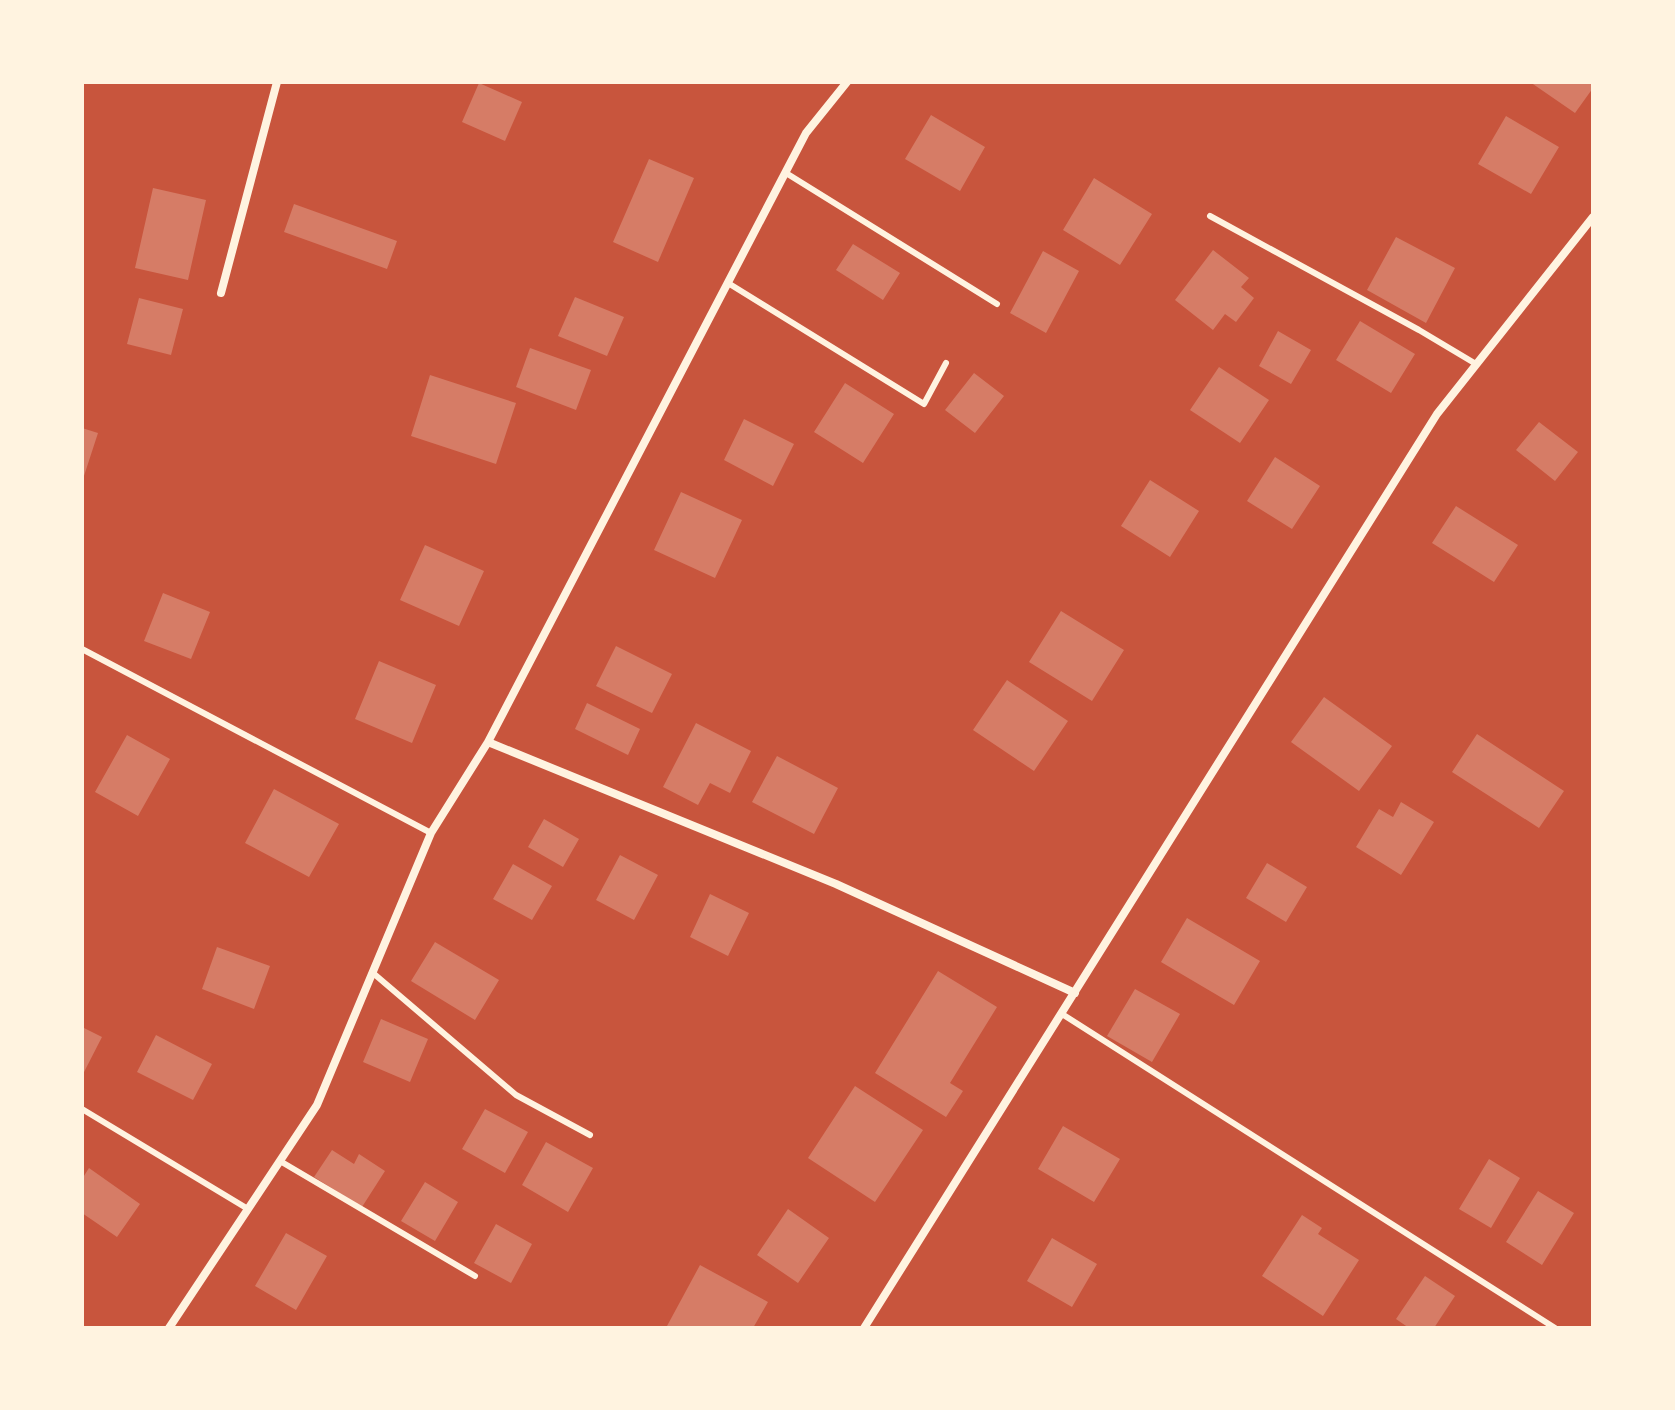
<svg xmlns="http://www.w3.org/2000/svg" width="1675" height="1410" font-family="'DM Sans',sans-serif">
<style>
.building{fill:#d67c66}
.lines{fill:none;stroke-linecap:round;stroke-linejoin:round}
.service{stroke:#fff3e0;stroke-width:6}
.minor{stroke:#fff3e0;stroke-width:8}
</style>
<rect width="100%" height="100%" fill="#c8553d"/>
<!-- building -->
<path class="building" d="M 1530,82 L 1593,82 L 1593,88 L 1575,113 Z
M 479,83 L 522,102 L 505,141 L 462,122 Z
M 931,115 L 985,147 L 960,191 L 905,159 Z
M 1506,116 L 1559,147 L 1531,194 L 1478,164 Z
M 649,159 L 694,178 L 658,262 L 613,242 Z
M 1094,178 L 1152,214 L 1120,265 L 1063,230 Z
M 153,188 L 206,200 L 188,280 L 135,268 Z
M 294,204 L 397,241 L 387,269 L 284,232 Z
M 1396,237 L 1455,268 L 1426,323 L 1367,290 Z
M 853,244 L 900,273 L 883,300 L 836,270 Z
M 1213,250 L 1249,278 L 1241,287 L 1254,298 L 1236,322 L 1225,314 L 1213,330 L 1175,300 Z
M 1043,251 L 1079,271 L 1046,333 L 1010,313 Z
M 575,297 L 624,317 L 607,356 L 558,336 Z
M 139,298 L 183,309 L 171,355 L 127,344 Z
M 1360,321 L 1415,354 L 1391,393 L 1336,360 Z
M 1278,331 L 1311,350 L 1291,384 L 1259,366 Z
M 530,348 L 591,370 L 576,410 L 516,387 Z
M 1219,367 L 1269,400 L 1240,443 L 1190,410 Z
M 974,373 L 1004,396 L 975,433 L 945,410 Z
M 430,375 L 516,403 L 496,464 L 411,436 Z
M 845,383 L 894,414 L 863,463 L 814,432 Z
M 744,419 L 794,444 L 773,486 L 724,460 Z
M 1539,422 L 1578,452 L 1555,481 L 1516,450 Z
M 82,428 L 98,433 L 83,479 L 82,479 Z
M 1275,457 L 1320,486 L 1292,529 L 1247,501 Z
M 1150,480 L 1199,511 L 1170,557 L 1121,526 Z
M 681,492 L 742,520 L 715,578 L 654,550 Z
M 1456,506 L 1518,545 L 1494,582 L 1432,543 Z
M 425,545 L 484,571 L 459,626 L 400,600 Z
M 163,593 L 210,612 L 191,659 L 144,641 Z
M 1061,611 L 1124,650 L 1092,701 L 1029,662 Z
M 616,646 L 672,674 L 652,713 L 596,686 Z
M 379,661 L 436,685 L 412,743 L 355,719 Z
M 1007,680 L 1068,721 L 1034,771 L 973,730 Z
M 1324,697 L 1392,746 L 1359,791 L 1291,742 Z
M 587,703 L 640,729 L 628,755 L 575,729 Z
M 696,723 L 751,751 L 730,793 L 710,783 L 698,805 L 663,787 Z
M 1477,734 L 1564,791 L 1539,828 L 1452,772 Z
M 127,735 L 170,759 L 138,816 L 95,792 Z
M 777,756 L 838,788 L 814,834 L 752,802 Z
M 274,789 L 339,824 L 309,877 L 245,843 Z
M 1401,802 L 1434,822 L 1401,875 L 1356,847 L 1379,809 L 1393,817 Z
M 544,819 L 579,839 L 563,867 L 528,847 Z
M 620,855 L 658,875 L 634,920 L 596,900 Z
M 1267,863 L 1307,887 L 1286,922 L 1246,898 Z
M 513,864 L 552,886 L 532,920 L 493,899 Z
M 710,894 L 749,913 L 728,956 L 690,937 Z
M 1187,918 L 1260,961 L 1234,1005 L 1161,962 Z
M 435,942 L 499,980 L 475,1020 L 411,981 Z
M 217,947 L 270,966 L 254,1009 L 202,989 Z
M 938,971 L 997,1007 L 950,1083 L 963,1091 L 946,1117 L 875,1073 Z
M 1135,989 L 1180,1014 L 1152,1062 L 1107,1036 Z
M 381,1019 L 428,1039 L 410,1082 L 363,1062 Z
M 82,1027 L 102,1037 L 82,1076 Z
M 156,1035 L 212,1064 L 193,1100 L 137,1072 Z
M 855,1086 L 923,1130 L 875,1202 L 808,1158 Z
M 485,1109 L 528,1132 L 505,1173 L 462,1149 Z
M 1063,1126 L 1120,1159 L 1094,1202 L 1038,1169 Z
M 546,1142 L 593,1168 L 568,1212 L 522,1185 Z
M 332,1150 L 354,1164 L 359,1154 L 385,1171 L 362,1207 L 314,1177 Z
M 1489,1159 L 1520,1178 L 1491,1228 L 1459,1209 Z
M 89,1168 L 140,1204 L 117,1237 L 82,1213 L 82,1179 Z
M 425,1182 L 458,1202 L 435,1241 L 401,1221 Z
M 1538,1191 L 1574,1213 L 1542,1265 L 1506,1242 Z
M 788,1209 L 829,1238 L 798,1283 L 757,1255 Z
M 1302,1215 L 1322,1228 L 1318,1234 L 1359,1260 L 1323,1316 L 1262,1276 Z
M 496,1224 L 532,1244 L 511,1283 L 474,1263 Z
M 286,1233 L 327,1256 L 296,1310 L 255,1286 Z
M 1052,1238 L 1097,1264 L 1072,1307 L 1027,1281 Z
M 700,1265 L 768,1302 L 753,1328 L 672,1328 L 667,1326 Z
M 1425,1276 L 1455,1296 L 1434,1328 L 1409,1328 L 1396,1319 Z"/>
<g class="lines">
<!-- service -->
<path class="service" d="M 786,173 L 997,304
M 1210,216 L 1419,330 L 1476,364
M 728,283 L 924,404 L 946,363
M 82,649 L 431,833
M 373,973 L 516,1095 L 590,1135
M 1062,1014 L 1555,1328
M 82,1109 L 248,1209
M 280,1161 L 475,1276"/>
<!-- minor -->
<path class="minor" d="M 221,293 L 277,82
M 488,742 L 836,884 L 1075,993
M 169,1328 L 317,1105 L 431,833 L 488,742 L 806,133 L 847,82
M 864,1328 L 1437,414 L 1593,217"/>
</g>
<!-- border -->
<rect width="1675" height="1410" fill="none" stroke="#fff3e0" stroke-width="168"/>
</svg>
